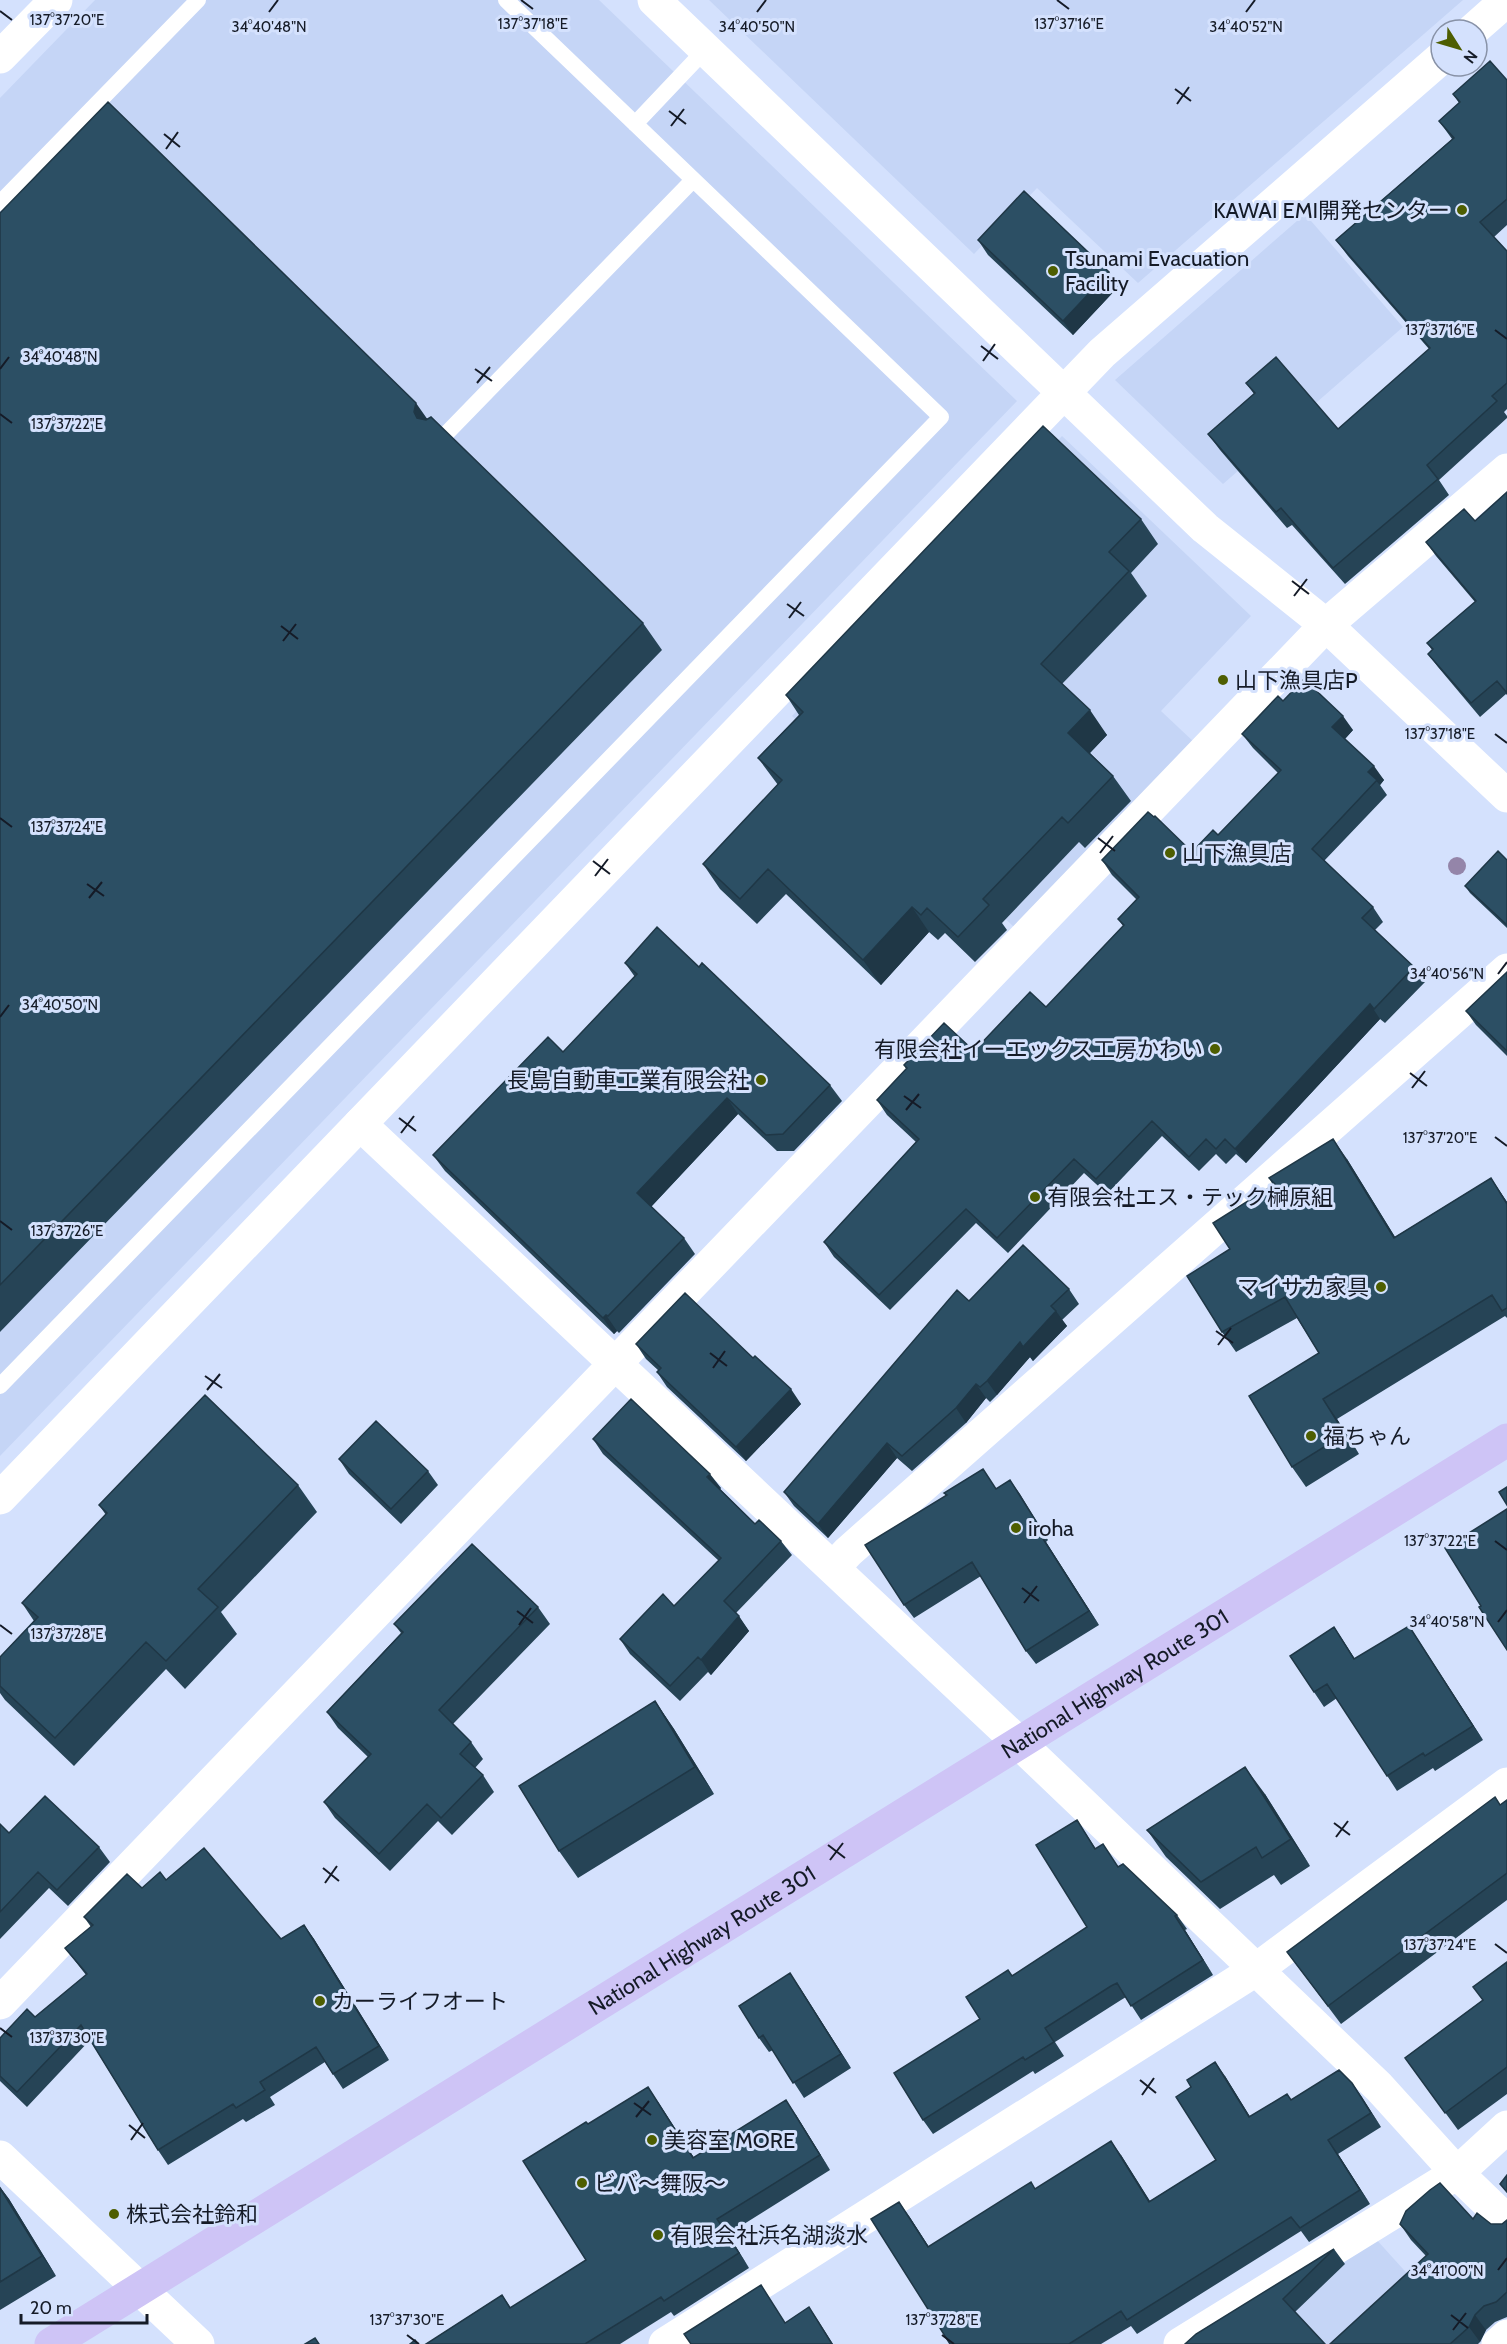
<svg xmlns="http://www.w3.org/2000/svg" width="1507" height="2344" font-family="Cabin,'Noto Sans JP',sans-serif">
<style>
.built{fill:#c5d5f6}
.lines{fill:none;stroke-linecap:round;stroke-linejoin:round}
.service{stroke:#fff;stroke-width:16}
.minor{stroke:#fff;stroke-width:33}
.tertiary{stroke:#fff;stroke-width:33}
.trunk{stroke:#cec4f6;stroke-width:33}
.tree{fill:#9485a9}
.wall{fill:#264456}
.shaded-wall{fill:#1f3746}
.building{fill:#2c4f64;stroke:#1f3746;stroke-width:1.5}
.ticks{fill:none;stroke:#151b27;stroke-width:2}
.poi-dot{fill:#4e5e01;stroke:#d4e1fd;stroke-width:2}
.labels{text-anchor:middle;stroke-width:6;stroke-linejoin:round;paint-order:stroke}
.poi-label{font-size:22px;fill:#151b27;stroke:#d4e1fd;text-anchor:start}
.street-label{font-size:22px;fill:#151b27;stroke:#d4e1fd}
.ticks-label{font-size:15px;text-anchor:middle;fill:#151b27;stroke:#d4e1fd;stroke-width:6;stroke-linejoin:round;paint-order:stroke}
</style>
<rect width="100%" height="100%" fill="#d4e1fd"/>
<!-- built -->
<path class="built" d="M 95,0 L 599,0 L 1017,401 L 0,1456 L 0,98 Z
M 709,0 L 1463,0 L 1138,283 L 1037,188 L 974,254 Z
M 1305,214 L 1403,327 L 1223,484 L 1115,380 Z
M 1062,436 L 1251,616 L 1161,711 L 1195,743 L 1016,929 L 792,716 Z
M 1375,2238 L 1422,2290 L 1507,2239 L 1507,2319 L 1479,2344 L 1325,2344 L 1281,2296 Z"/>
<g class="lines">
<!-- service -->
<path class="service" d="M 635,124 L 706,49
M 0,203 L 198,0
M 443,437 L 693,180
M 0,1386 L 941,417 L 506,0"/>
<!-- minor -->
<path class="minor" d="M 360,1124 L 1019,1743 L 1379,2087 L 1457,2173 L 1507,2221
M 833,1568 L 848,1552 L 1507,970
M 0,2003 L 1326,625 L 1507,470
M 0,2157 L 198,2344
M 665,2344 L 1257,1969 L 1507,1784
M 1180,2344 L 1457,2173 L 1507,2127
M 1498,2344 L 1507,2336"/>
<!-- tertiary -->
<path class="tertiary" d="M 654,0 L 1205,528 L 1326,625 L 1507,796
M 1473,30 L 1507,0
M 0,57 L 56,0
M 0,1498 L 1102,353 L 1441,58"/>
<!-- trunk -->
<path class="trunk" id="s1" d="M 51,2344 L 1507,1440"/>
</g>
<!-- trees -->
<circle class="tree" cx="1457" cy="866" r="9"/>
<!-- wall -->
<path class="wall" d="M 1507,80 L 1507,225 L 1494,237 L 1507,251 L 1507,409 L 1504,412 L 1507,416 L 1507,418 L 1439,480 L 1449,495 L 1345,584 L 1292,525 L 1287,528 L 1220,450 L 1208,434 L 1254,394 L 1246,383 L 1338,429 L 1429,349 L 1348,256 L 1336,240 L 1452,139 L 1439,121 L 1459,103 L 1453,94 Z
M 0,213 L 428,419 L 643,623 L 662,650 L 0,1332 Z
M 978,240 L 1119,286 L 1073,335 L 988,255 Z
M 1507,492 L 1507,695 L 1506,694 L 1480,717 L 1438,667 L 1428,654 L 1432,650 L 1427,643 L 1475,602 L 1436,556 L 1426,542 L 1475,521 Z
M 1141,519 L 1158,544 L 1131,573 L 1147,596 L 1062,684 L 1107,735 L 1090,753 L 1113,776 L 1131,801 L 1085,848 L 1079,842 L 1002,923 L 1007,930 L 975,962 L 945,933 L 938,940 L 929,932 L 881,985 L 786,894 L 757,924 L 720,889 L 703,864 L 778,785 L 758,758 L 799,715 L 786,695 Z
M 1283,701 L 1353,730 L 1345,739 L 1384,780 L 1380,785 L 1387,795 L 1324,861 L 1373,907 L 1383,922 L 1375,930 L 1414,967 L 1425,982 L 1385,1023 L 1380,1019 L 1246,1163 L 1236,1154 L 1226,1164 L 1216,1154 L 1199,1171 L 1162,1136 L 1107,1194 L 1084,1173 L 1008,1253 L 976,1223 L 890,1310 L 834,1257 L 824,1242 L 916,1142 L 887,1115 L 877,1100 L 906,1069 L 904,1065 L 974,1051 L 1046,1007 L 1123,926 L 1118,919 L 1137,900 L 1112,875 L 1102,860 L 1192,852 L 1218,835 L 1278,773 L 1253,748 L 1242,734 Z
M 1507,860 L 1507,928 L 1470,893 L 1465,886 Z
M 625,963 L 699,967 L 830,1085 L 842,1101 L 794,1151 L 777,1151 L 738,1114 L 651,1207 L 684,1238 L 695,1254 L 619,1333 L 617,1331 L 614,1334 L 445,1171 L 433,1155 L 563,1052 L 635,977 Z
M 1507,972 L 1507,1056 L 1476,1025 L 1466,1011 Z
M 1347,1159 L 1395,1237 L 1491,1178 L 1507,1202 L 1507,1318 L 1505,1316 L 1337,1419 L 1359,1454 L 1306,1487 L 1292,1467 L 1319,1353 L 1297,1318 L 1236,1352 L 1222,1332 L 1230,1249 L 1273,1185 L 1269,1178 Z
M 1069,1289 L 1079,1304 L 1062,1320 L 1067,1326 L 1033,1361 L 1030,1357 L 997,1395 L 990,1402 L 986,1398 L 966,1423 L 912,1471 L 897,1458 L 828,1538 L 794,1506 L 784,1492 L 969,1301 Z
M 636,1344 L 753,1358 L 801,1404 L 746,1461 L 667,1387 L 657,1372 L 659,1371 L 646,1359 Z
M 593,1439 L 721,1488 L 720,1489 L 755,1524 L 781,1541 L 792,1555 L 736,1613 L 749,1631 L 711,1675 L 708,1672 L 680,1701 L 630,1654 L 620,1639 L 674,1606 L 719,1561 L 603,1454 Z
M 339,1459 L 428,1471 L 438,1485 L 401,1524 L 349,1474 Z
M 1010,1480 L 1048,1540 L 1046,1542 L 1099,1625 L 1036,1664 L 1026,1651 L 981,1576 L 914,1618 L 904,1605 L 946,1496 L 944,1493 L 996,1489 Z
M 298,1485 L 317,1512 L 221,1612 L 237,1634 L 185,1689 L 166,1669 L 74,1766 L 5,1700 L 0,1693 L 0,1657 L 34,1621 L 22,1603 L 106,1515 L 99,1505 Z
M 538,1607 L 550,1624 L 453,1724 L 471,1742 L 483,1759 L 475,1768 L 483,1775 L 494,1792 L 452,1835 L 438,1821 L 390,1871 L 335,1818 L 324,1802 L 368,1757 L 338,1728 L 327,1712 L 401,1633 L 394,1624 Z
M 1409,1626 L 1483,1740 L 1435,1771 L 1433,1768 L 1397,1791 L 1337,1698 L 1324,1707 L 1314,1692 L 1334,1627 L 1355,1659 Z
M 655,1701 L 674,1729 L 714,1794 L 578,1878 L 559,1851 Z
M 1265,1794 L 1310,1866 L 1281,1885 L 1274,1875 L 1220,1909 L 1166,1857 L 1147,1830 Z
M 1507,1800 L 1507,1900 L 1341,2024 L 1287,1952 Z
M 1077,1820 L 1096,1849 L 1177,1915 L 1187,1929 L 1185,1930 L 1213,1975 L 1141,2020 L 1126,1997 L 1121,2000 L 1055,2042 L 1064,2056 L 1035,2074 L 1033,2071 L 933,2134 L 923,2120 L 980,2019 L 1012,1976 L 1087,1927 Z
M 0,1824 L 9,1833 L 99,1847 L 110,1862 L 68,1906 L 49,1888 L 0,1939 Z
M 166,1880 L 281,1939 L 304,1925 L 314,1939 L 389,2060 L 343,2089 L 325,2062 L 270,2097 L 275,2105 L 246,2122 L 243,2119 L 168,2165 L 158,2150 L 90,2040 L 27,2107 L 0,2081 L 0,2038 L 35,2017 L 86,1975 L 65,1948 L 91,1927 L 84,1917 L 142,1888 Z
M 1507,1962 L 1507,2094 L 1458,2130 L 1405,2058 L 1483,2000 Z
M 800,1988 L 851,2068 L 804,2098 L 773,2050 L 769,2052 L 759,2038 Z
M 1225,2076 L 1250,2117 L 1291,2100 L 1352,2083 L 1381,2127 L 1338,2154 L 1370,2204 L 1309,2242 L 1301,2231 L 1137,2334 L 1131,2326 L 1101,2344 L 950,2344 L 909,2216 L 929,2247 L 1035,2189 L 1121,2155 L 1150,2201 L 1216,2160 Z
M 658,2102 L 694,2158 L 796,2115 L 830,2170 L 728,2234 L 749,2268 L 674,2316 L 671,2312 L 620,2344 L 426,2344 L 502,2295 L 511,2308 L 586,2260 L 588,2124 Z
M 0,2187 L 9,2199 L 56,2276 L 0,2310 Z
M 1473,2219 L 1491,2224 L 1502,2224 L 1507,2220 L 1507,2317 L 1495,2322 L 1486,2330 L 1480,2342 L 1478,2344 L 1330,2344 L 1426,2256 L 1411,2240 L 1400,2224 Z
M 1334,2249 L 1345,2264 L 1295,2312 L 1185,2344 Z"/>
<!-- shaded-wall -->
<path class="shaded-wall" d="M 1109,272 L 1119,286 L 1073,335 L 1063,321 Z
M 416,403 L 435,430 L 436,445 L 414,412 Z
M 1090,710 L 1107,735 L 1085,758 L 1068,733 Z
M 1343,716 L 1353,730 L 1342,742 L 1332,727 Z
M 1374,766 L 1384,780 L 1380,785 L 1368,772 Z
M 912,907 L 929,932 L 881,985 L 863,960 Z
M 1370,1004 L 1380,1019 L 1246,1163 L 1235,1149 Z
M 727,1098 L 738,1114 L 648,1210 L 637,1193 Z
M 1333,1139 L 1347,1159 L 1408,1258 L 1394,1238 Z
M 1491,1178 L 1507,1202 L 1507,1204 Z
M 1056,1311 L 1067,1326 L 1033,1361 L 1030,1357 L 997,1395 L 987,1381 L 1020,1342 Z
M 606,1315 L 617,1331 L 614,1334 L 603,1318 Z
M 976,1384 L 986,1398 L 966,1423 L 956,1408 Z
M 791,1389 L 801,1404 L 746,1461 L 736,1447 Z
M 1323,1399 L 1337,1419 L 1359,1454 L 1345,1434 Z
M 887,1443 L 897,1458 L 828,1538 L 818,1524 Z
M 710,1474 L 721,1488 L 717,1492 L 707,1477 Z
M 1010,1480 L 1020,1494 L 1048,1540 L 1039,1526 Z
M 1036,1528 L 1046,1542 L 1099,1625 L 1089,1611 Z
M 739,1616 L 749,1631 L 711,1675 L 701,1660 Z
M 1409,1626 L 1419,1641 L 1483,1740 L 1473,1726 Z
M 1334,1627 L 1344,1642 L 1364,1674 L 1354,1659 Z
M 655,1701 L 674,1729 L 714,1794 L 695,1767 Z
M 1245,1767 L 1265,1794 L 1310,1866 L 1291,1839 Z
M 1175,1916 L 1185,1930 L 1213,1975 L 1203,1960 Z
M 304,1925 L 314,1939 L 389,2060 L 379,2046 Z
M 790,1973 L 800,1988 L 851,2068 L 841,2054 Z
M 1215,2062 L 1225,2076 L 1259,2131 L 1249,2117 Z
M 1352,2083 L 1362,2097 L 1381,2127 L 1371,2113 Z
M 648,2087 L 658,2102 L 704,2173 L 693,2158 Z
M 786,2100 L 796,2115 L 830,2170 L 820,2155 Z
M 1328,2140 L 1338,2154 L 1370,2204 L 1360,2190 Z
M 1111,2141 L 1121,2155 L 1159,2216 L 1149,2202 Z
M 0,2187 L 9,2199 L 56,2276 L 42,2256 Z
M 899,2202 L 909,2216 L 938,2261 L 928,2247 Z
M 717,2219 L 728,2234 L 749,2268 L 739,2253 Z
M 809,2307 L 819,2322 L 833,2344 L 832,2344 Z
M 1475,2315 L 1486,2330 L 1480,2342 L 1469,2327 Z"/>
<!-- building -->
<path class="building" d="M 1490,61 L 1507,80 L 1507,199 L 1480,222 L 1507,251 L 1507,383 L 1492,396 L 1497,401 L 1427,465 L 1438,479 L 1333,568 L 1281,508 L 1276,512 L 1208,434 L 1255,393 L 1246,383 L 1276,357 L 1338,429 L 1430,348 L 1336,240 L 1454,138 L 1439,121 L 1460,102 L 1453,94 Z
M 108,102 L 416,403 L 414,412 L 417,418 L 426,420 L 431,417 L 643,623 L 0,1285 L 0,213 Z
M 1024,191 L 1109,272 L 1063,321 L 978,240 Z
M 1043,426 L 1141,519 L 1109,552 L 1129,571 L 1041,664 L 1090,710 L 1068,733 L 1113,776 L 1068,823 L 1062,817 L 983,899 L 989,905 L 958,937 L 927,908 L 921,915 L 912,907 L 863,960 L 768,869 L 740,899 L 703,864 L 782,780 L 758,758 L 803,712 L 786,695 Z
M 1507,492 L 1507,693 L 1497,681 L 1471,703 L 1428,654 L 1433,649 L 1427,643 L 1476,601 L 1426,542 L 1464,509 L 1475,521 Z
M 1304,679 L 1343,716 L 1332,727 L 1374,766 L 1368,772 L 1377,780 L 1312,849 L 1373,907 L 1362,918 L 1414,967 L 1374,1009 L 1370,1004 L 1235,1149 L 1225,1139 L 1216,1149 L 1206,1139 L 1189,1157 L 1152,1121 L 1096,1179 L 1074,1159 L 997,1238 L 966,1209 L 879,1295 L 824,1242 L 919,1139 L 877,1100 L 907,1068 L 904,1065 L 944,1023 L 974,1051 L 1030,992 L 1046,1007 L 1124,925 L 1118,919 L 1139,897 L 1102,860 L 1148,812 L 1154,817 L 1155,816 L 1192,852 L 1213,830 L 1218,835 L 1281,770 L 1242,734 L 1278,696 L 1283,701 Z
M 1498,851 L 1507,860 L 1507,925 L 1465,886 Z
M 657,927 L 699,967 L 702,963 L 830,1085 L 783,1134 L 766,1135 L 727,1098 L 637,1193 L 684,1238 L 608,1316 L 606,1315 L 603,1318 L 433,1155 L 548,1037 L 563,1052 L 637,974 L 625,963 Z
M 1507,972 L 1507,1051 L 1466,1011 Z
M 1333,1139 L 1394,1238 L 1491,1178 L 1507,1204 L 1507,1308 L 1502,1311 L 1492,1295 L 1323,1399 L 1345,1434 L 1292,1467 L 1249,1396 L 1319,1353 L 1285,1297 L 1222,1332 L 1187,1276 L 1230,1249 L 1213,1223 L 1275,1184 L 1269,1178 Z
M 1023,1245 L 1069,1289 L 1051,1306 L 1056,1311 L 1023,1347 L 1020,1342 L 987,1381 L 980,1387 L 976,1384 L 956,1408 L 902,1456 L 887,1443 L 818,1524 L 784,1492 L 957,1290 L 969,1301 Z
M 685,1293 L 753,1358 L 755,1356 L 791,1389 L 736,1447 L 657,1372 L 661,1368 L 636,1344 Z
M 205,1395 L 298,1485 L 198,1589 L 218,1607 L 166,1661 L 146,1642 L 55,1738 L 0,1686 L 0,1657 L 38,1617 L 22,1603 L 107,1513 L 99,1505 Z
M 631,1399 L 710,1474 L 707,1477 L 755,1524 L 759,1520 L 781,1541 L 724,1601 L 739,1616 L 701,1660 L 698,1657 L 670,1686 L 620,1639 L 663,1594 L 674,1606 L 721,1558 L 593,1439 Z
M 376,1421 L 428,1471 L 391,1509 L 339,1459 Z
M 983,1469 L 996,1489 L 1010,1480 L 1039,1526 L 1036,1528 L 1089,1611 L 1026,1651 L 972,1562 L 904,1605 L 865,1545 L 947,1495 L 944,1493 Z
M 1507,1487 L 1507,1505 L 1499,1492 Z
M 1507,1509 L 1507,1650 L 1479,1607 L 1481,1606 L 1445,1548 Z
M 472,1544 L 538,1607 L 439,1710 L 471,1742 L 460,1754 L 483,1775 L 441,1818 L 427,1804 L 379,1854 L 324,1802 L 371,1754 L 327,1712 L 403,1632 L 394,1624 Z
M 1409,1626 L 1473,1726 L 1425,1756 L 1423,1753 L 1387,1776 L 1327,1684 L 1314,1692 L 1290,1656 L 1334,1627 L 1354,1659 Z
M 655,1701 L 695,1767 L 559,1851 L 519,1786 Z
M 1245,1767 L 1291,1839 L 1262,1858 L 1256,1847 L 1201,1882 L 1147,1830 Z
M 45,1796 L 99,1847 L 57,1890 L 38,1872 L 0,1912 L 0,1824 L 9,1833 Z
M 1495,1797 L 1500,1805 L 1507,1800 L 1507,1873 L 1328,2006 L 1287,1952 Z
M 1077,1820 L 1095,1849 L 1103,1844 L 1118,1867 L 1123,1864 L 1177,1915 L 1175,1916 L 1203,1960 L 1131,2006 L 1117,1983 L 1111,1986 L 1045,2028 L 1054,2042 L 1025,2060 L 1023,2057 L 923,2120 L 894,2073 L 980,2019 L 966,1997 L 1008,1970 L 1012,1976 L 1087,1927 L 1036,1845 Z
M 204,1848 L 281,1939 L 304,1925 L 379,2046 L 333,2074 L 316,2047 L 260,2082 L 265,2090 L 236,2108 L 233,2104 L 158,2150 L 81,2025 L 17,2092 L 0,2076 L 0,2038 L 27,2009 L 35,2017 L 87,1974 L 65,1948 L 93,1925 L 84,1917 L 127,1874 L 142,1888 L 160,1872 L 166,1880 Z
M 1507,1962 L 1507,2067 L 1445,2113 L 1405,2058 L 1483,2000 L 1473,1987 Z
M 790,1973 L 841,2054 L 793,2083 L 763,2035 L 759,2038 L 739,2006 Z
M 1215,2062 L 1249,2117 L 1287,2094 L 1291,2100 L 1339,2070 L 1352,2083 L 1371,2113 L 1328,2140 L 1360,2190 L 1300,2228 L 1291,2217 L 1127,2320 L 1121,2311 L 1069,2344 L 950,2344 L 871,2219 L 899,2202 L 928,2247 L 1031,2182 L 1035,2189 L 1111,2141 L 1149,2202 L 1216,2160 L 1176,2097 L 1191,2087 L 1187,2080 Z
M 648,2087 L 693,2158 L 786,2100 L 820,2155 L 717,2219 L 739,2253 L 664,2301 L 661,2297 L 585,2344 L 426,2344 L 502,2295 L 510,2308 L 586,2260 L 523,2161 L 586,2122 L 588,2124 Z
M 1507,2175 L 1507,2192 L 1500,2184 Z
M 1440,2183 L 1473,2219 L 1477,2213 L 1491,2224 L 1502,2224 L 1507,2220 L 1507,2292 L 1496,2302 L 1484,2306 L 1475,2315 L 1469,2327 L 1450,2344 L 1330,2344 L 1428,2254 L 1400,2224 L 1406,2211 L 1430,2190 Z
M 0,2188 L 42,2256 L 0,2282 Z
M 1334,2249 L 1283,2299 L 1325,2344 L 1185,2344 L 1196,2334 Z
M 761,2285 L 785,2323 L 809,2307 L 832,2344 L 691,2344 L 684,2334 Z
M 315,2338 L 319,2344 L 305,2344 Z
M 415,2340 L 418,2344 L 410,2344 Z"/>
<!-- ticks -->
<path class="ticks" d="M 521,0 L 533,9M 1057,0 L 1069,9M 0,11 L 12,20M 269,12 L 278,0M 757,12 L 766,0M 1246,12 L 1255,0M 1175,89 L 1191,101M 1177,104 L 1189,87M 669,111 L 686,124M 671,126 L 684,109M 164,134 L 180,147M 166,149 L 178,132M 1495,330 L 1507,339M 981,346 L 998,359M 983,361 L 995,344M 0,369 L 9,357M 475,369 L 492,381M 477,383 L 490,367M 0,414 L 12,423M 1292,581 L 1309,594M 1294,596 L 1307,579M 787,604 L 804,616M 789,618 L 801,602M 281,626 L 298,639M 283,641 L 296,624M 1495,734 L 1507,743M 0,818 L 12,827M 1098,838 L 1115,851M 1100,853 L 1113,836M 593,861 L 610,874M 595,876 L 608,859M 87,884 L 104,896M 89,898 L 102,882M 1498,974 L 1507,962M 0,1017 L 9,1005M 1410,1073 L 1427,1086M 1412,1088 L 1425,1071M 904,1096 L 921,1108M 906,1110 L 919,1094M 399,1118 L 416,1131M 401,1133 L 414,1116M 1495,1137 L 1507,1146M 0,1221 L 12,1230M 1216,1331 L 1233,1343M 1218,1345 L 1231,1328M 710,1353 L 727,1366M 713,1368 L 725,1351M 205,1376 L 222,1388M 207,1390 L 220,1374M 1495,1541 L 1507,1550M 1022,1588 L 1039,1601M 1024,1603 L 1037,1586M 517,1611 L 533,1623M 1498,1622 L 1507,1610M 0,1625 L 12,1634M 519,1625 L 531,1608M 1334,1823 L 1350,1835M 1336,1837 L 1348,1821M 828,1845 L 845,1858M 830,1860 L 843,1843M 323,1868 L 339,1881M 325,1883 L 337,1866M 1495,1944 L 1507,1953M 0,2028 L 12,2037M 1140,2080 L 1156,2093M 1142,2095 L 1154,2078M 634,2103 L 651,2115M 636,2117 L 649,2101M 129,2125 L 145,2138M 131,2140 L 143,2123M 1498,2270 L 1507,2258M 1451,2315 L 1468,2328M 1453,2330 L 1466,2313M 407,2335 L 419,2344M 942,2335 L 954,2344"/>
<!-- markers -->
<g class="poi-dot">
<circle cx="1462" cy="210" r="6"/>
<circle cx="1053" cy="271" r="6"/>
<circle cx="1223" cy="680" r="6"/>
<circle cx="1170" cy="853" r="6"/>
<circle cx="1215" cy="1049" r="6"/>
<circle cx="761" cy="1080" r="6"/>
<circle cx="1035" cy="1197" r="6"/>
<circle cx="1381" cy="1287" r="6"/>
<circle cx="1311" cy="1436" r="6"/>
<circle cx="1016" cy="1528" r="6"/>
<circle cx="320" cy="2001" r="6"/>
<circle cx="652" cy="2140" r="6"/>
<circle cx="582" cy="2183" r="6"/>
<circle cx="114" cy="2214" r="6"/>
<circle cx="658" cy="2235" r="6"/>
</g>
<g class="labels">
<!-- poi labels -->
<g class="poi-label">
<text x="1450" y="218" text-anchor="end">KAWAI EMI開発センター</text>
<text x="1065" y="266">Tsunami Evacuation<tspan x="1065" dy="25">Facility</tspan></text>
<text x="1235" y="688">山下漁具店P</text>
<text x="1182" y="861">山下漁具店</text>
<text x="1203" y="1057" text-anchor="end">有限会社イーエックス工房かわい</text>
<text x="749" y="1088" text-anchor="end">長島自動車工業有限会社</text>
<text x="1047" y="1205">有限会社エス・テック榊原組</text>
<text x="1369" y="1295" text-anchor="end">マイサカ家具</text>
<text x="1323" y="1444">福ちゃん</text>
<text x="1028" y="1536">iroha</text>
<text x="332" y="2009">カーライフオート</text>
<text x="664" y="2148">美容室 MORE</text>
<text x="594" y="2191">ビバ～舞阪～</text>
<text x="126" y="2222">株式会社鈴和</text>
<text x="670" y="2243">有限会社浜名湖淡水</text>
</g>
<!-- street labels -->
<g class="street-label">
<text dy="8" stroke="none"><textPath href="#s1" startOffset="1252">National Highway Route 301</textPath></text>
<text dy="8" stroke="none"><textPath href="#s1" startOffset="766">National Highway Route 301</textPath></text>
</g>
</g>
<g class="ticks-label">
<text x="67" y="25">137°37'20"E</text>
<text x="533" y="29">137°37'18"E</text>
<text x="1069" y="29">137°37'16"E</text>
<text x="269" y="32">34°40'48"N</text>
<text x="757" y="32">34°40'50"N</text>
<text x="1246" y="32">34°40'52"N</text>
<text x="1440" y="335">137°37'16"E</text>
<text x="60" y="362">34°40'48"N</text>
<text x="67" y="429">137°37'22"E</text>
<text x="1440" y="739">137°37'18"E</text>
<text x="67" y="832">137°37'24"E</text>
<text x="1447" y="979">34°40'56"N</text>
<text x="60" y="1010">34°40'50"N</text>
<text x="1440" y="1143">137°37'20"E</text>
<text x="67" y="1236">137°37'26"E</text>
<text x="1440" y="1546">137°37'22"E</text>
<text x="1447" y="1627">34°40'58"N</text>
<text x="67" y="1639">137°37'28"E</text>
<text x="1440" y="1950">137°37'24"E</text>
<text x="67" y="2043">137°37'30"E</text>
<text x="1447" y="2276">34°41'00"N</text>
<text x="407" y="2325">137°37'30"E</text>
<text x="942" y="2325">137°37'28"E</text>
</g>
<!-- north arrow -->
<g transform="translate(1459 48) rotate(127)"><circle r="28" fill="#d4e1fd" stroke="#8892a7" stroke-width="1.5"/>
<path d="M0-4.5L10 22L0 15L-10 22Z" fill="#4e5e01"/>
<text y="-9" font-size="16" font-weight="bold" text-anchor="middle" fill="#151b27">N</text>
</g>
<!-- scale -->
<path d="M21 2314v9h126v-9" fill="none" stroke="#151b27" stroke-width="3"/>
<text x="30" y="2314" font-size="18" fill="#151b27" stroke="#d4e1fd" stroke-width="4.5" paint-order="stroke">20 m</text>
</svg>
